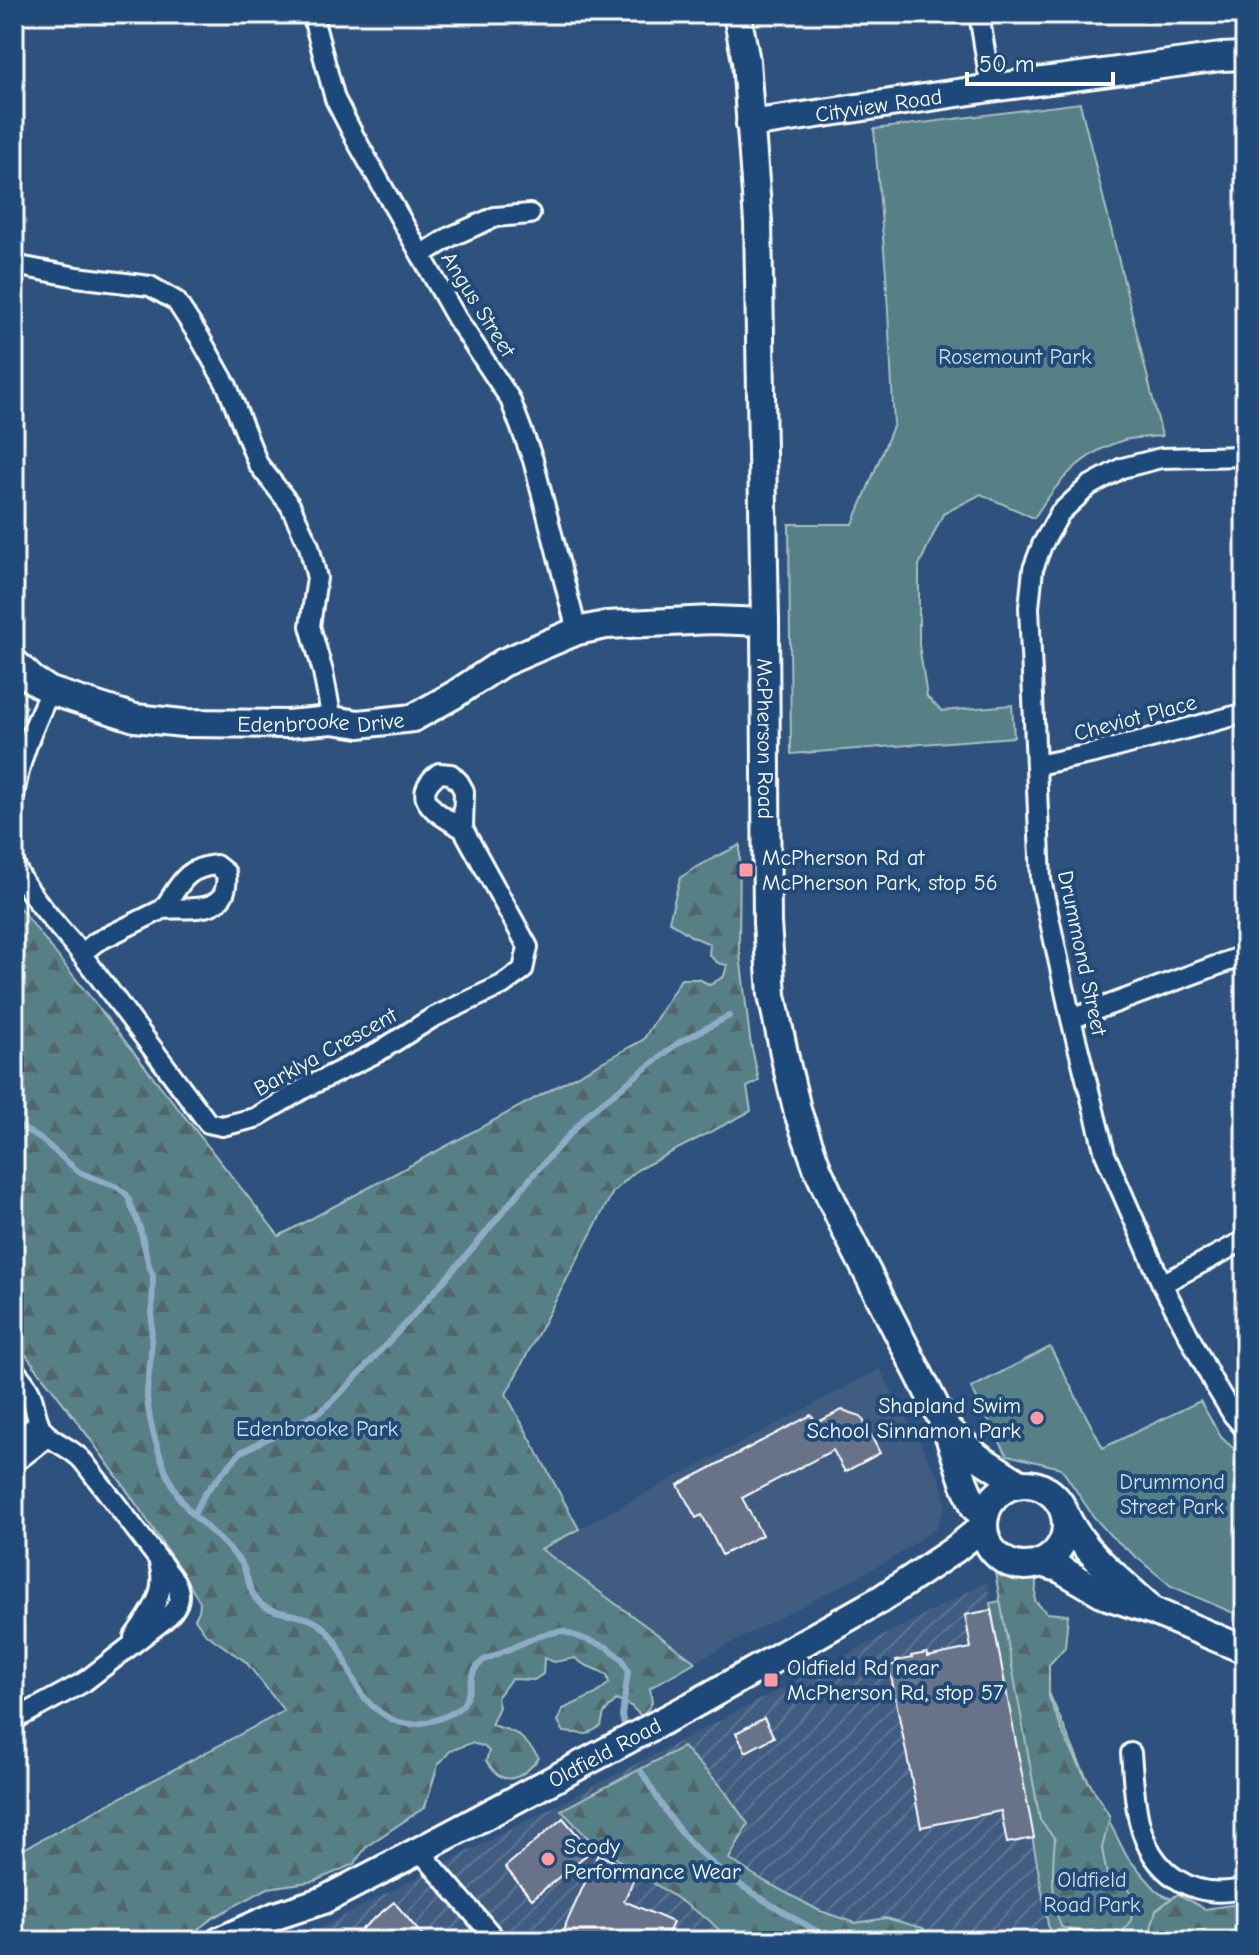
<svg xmlns="http://www.w3.org/2000/svg" width="1259" height="1955" font-family="'Comic Neue',sans-serif">
<style>
.built{fill:#3f5c80}
.industrial{fill:url(#industrial-furrows)}
.green{fill:#567f86;stroke:#aabfc2;stroke-width:2}
.forest{fill:url(#forest-firs);stroke:#aabfc2;stroke-width:2}
.lines{fill:none;stroke-linecap:round;stroke-linejoin:round}
.stream{stroke:#8facc7;stroke-width:6}
.building{fill:#687288;stroke:#fff;stroke-width:2}
.street-casing{stroke:#fff;stroke-width:24}
.secondary-casing{stroke:#fff;stroke-width:32}
.street{stroke:#1f4a7a;stroke-width:18}
.secondary{stroke:#1f4a7a;stroke-width:26}
.poi-dot{fill:#ff9aa2;stroke:#1f4a7a;stroke-width:3}
.labels{text-anchor:middle;stroke-width:8;stroke-linejoin:round;paint-order:stroke}
.street-label{font-size:22px;fill:#fff;stroke:#1f4a7a}
.park-label{font-size:22px;fill:#d5dfe1;stroke:#1f4a7a}
.poi-label{font-size:22px;fill:#fff;stroke:#1f4a7a;text-anchor:start}
</style>
<defs>
<pattern id="industrial-furrows" width="10" height="10" patternUnits="userSpaceOnUse" patternTransform="scale(2)"><rect width="10" height="10" fill="#3f5c80"/><path d="M-1 1l2-2M0 10L10 0M9 11l2-2" fill="none" stroke="#5c7493"/></pattern>
<pattern id="forest-firs" width="22" height="20" patternUnits="userSpaceOnUse" patternTransform="scale(2)"><rect width="22" height="20" fill="#567f86"/><path d="M5 1l3.5 6h-7zM16 11l3.5 6h-7z" fill="#516669"/></pattern>
</defs>
<rect width="100%" height="100%" fill="#2e527d"/>
<filter id="ink" filterUnits="userSpaceOnUse"><feTurbulence type="fractalNoise" baseFrequency=".0125" numOctaves="2"/><feDisplacementMap in="SourceGraphic" scale="16" xChannelSelector="R" yChannelSelector="G"/><feConvolveMatrix kernelMatrix="1 2 1 2 8 2 1 2 1" color-interpolation-filters="sRGB"/></filter>
<g filter="url(#ink)">
<!-- built -->
<path class="built" d="M 880,1369 L 940,1480 L 946,1505 L 936,1528 L 890,1560 L 695,1662 L 541,1549 Z"/>
<!-- industrial -->
<path class="industrial" d="M 987,1582 L 1051,1941 L 295,1941 Z"/>
<!-- green -->
<path class="green" d="M 1080,103 L 1162,436 C 1150,437 1135,437 1124,440 C 1081,453 1057,482 1034,518 L 981,494 L 943,514 L 919,565 L 919,645 L 927,697 L 942,711 L 1012,705 L 1014,737 L 791,754 L 789,524 L 853,524 L 894,424 L 886,274 L 874,129 Z
M 1050,1347 L 1103,1448 L 1200,1401 L 1221,1437 L 1245,1459 L 1245,1618 L 1171,1586 L 1111,1536 L 1093,1516 L 1061,1468 L 1007,1455 L 971,1388 Z
M 1012,1599 L 1022,1631 L 1080,1764 L 1127,1857 L 1159,1893 L 1219,1921 L 1245,1941 L 1051,1941 L 990,1603 Z"/>
<!-- forest -->
<path class="forest" d="M 14,696 L 26,706 L 14,745 Z
M 740,845 L 739,946 L 750,1039 L 759,1081 L 747,1087 L 751,1111 L 637,1170 L 613,1192 L 506,1394 L 579,1529 L 541,1549 L 695,1662 L 650,1688 L 652,1703 L 642,1717 L 631,1706 L 616,1700 L 604,1713 L 601,1726 L 587,1734 L 564,1732 L 558,1721 L 563,1709 L 596,1694 L 609,1683 L 607,1675 C 595,1667 587,1669 575,1658 L 554,1662 L 544,1658 L 543,1674 L 534,1680 L 511,1679 L 497,1698 L 499,1707 L 491,1725 C 517,1731 523,1736 539,1758 C 530,1769 515,1785 500,1776 C 494,1773 490,1766 486,1761 L 489,1751 L 483,1746 L 471,1743 L 450,1751 L 438,1765 L 425,1807 L 367,1846 L 354,1864 L 315,1881 L 268,1888 L 214,1917 L 182,1941 L 14,1941 L 14,1854 L 284,1711 L 246,1662 L 206,1634 L 195,1619 L 199,1611 L 200,1602 C 144,1511 81,1423 14,1340 L 14,898 L 19,907 L 279,1236 L 643,1040 L 681,979 L 699,979 L 710,985 L 724,976 L 727,965 L 718,963 L 709,955 L 710,944 L 691,936 L 669,921 L 680,878 L 696,867 Z
M 994,1567 L 1037,1568 L 1035,1601 L 1047,1613 L 1068,1615 L 1065,1647 L 1049,1665 L 1049,1697 L 1064,1735 L 1082,1771 L 1110,1817 L 1102,1848 L 1107,1876 L 1136,1895 L 1131,1920 L 1120,1936 L 1088,1934 L 1061,1927 C 1051,1899 1052,1869 1055,1839 L 1040,1820 Z
M 683,1747 L 721,1786 L 748,1824 L 729,1859 L 764,1881 L 820,1911 L 856,1923 L 886,1918 L 923,1928 L 930,1941 L 730,1941 L 709,1920 L 592,1842 L 561,1810 Z
M 1178,1894 L 1205,1909 L 1245,1903 L 1245,1941 L 1148,1941 L 1156,1910 Z"/>
<g class="lines">
<!-- stream -->
<path class="stream" d="M 14,1123 L 42,1140 L 79,1172 L 117,1187 L 127,1195 L 140,1228 L 149,1266 L 153,1275 C 152,1302 152,1328 151,1355 C 150,1369 147,1383 147,1397 C 149,1427 163,1470 178,1495 C 191,1518 216,1533 233,1553 C 235,1556 238,1559 241,1562 C 249,1576 248,1595 262,1605 C 281,1618 308,1610 328,1632 C 354,1661 346,1692 386,1716 C 398,1724 412,1726 427,1722 C 438,1720 457,1713 464,1703 C 474,1687 467,1673 484,1660 L 541,1635 L 562,1631 L 607,1647 L 622,1659 L 628,1671 L 622,1716 L 624,1724
M 194,1514 L 205,1493 L 241,1452 L 320,1412 L 347,1387 L 409,1320 L 479,1241 L 533,1175 L 589,1113 L 678,1043 L 729,1016
M 641,1771 C 651,1787 660,1804 671,1819 C 709,1874 777,1908 834,1941"/>
</g>
<!-- building -->
<path class="building" d="M 842,1410 L 861,1416 L 880,1453 L 845,1472 L 833,1450 L 742,1498 L 762,1535 L 722,1555 L 702,1515 L 696,1518 L 678,1485 L 811,1415 L 816,1423 Z
M 991,1610 L 1034,1838 L 1007,1843 L 1001,1811 L 921,1827 L 889,1666 L 897,1664 L 896,1661 L 912,1658 L 911,1656 L 927,1653 L 927,1657 L 971,1648 L 965,1615 Z
M 764,1718 L 774,1737 L 746,1752 L 736,1733 Z
M 563,1818 L 591,1851 L 532,1899 L 505,1867 Z
M 598,1854 L 637,1872 L 624,1901 L 673,1922 L 665,1941 L 569,1941 L 560,1937 Z
M 394,1902 L 427,1941 L 347,1941 Z"/>
<g class="lines">
<defs>
<path id="street" d="M 312,14 L 335,99 L 355,138 L 457,319 L 510,399 L 533,460 L 577,631
M 979,14 L 991,88
M 421,255 L 450,237 L 495,217 L 530,214
M 14,265 L 77,277 L 150,286 L 176,301 L 200,338 L 227,386 L 258,464 L 290,505 L 309,546 L 317,578 L 310,626 L 323,672 L 332,720
M 1245,456 L 1161,458 L 1122,468 L 1089,486 L 1060,513 L 1042,545 L 1033,569 L 1029,607 L 1041,880 L 1071,1019 L 1105,1154 L 1162,1284 L 1213,1382 L 1233,1415 L 1245,1429
M 1037,765 L 1095,753 L 1245,713
M 14,797 C 19,759 34,725 50,691
M 14,862 C 20,885 62,931 79,951 C 123,1008 165,1066 208,1123 L 222,1126 L 255,1118 L 305,1088 L 378,1052 L 432,1018 L 502,985 L 523,970 L 528,947 L 463,829 L 464,791 L 459,782 L 451,774 L 439,773 C 405,799 442,816 463,829
M 216,865 L 226,873 C 231,916 190,907 163,909 C 180,886 183,868 216,865 Z
M 81,954 L 96,942 L 163,909
M 1071,1019 L 1245,955
M 1162,1284 L 1245,1240
M 14,1370 C 21,1378 29,1387 32,1397 C 35,1408 36,1419 42,1429 C 52,1443 71,1447 83,1461 L 175,1581 C 184,1598 177,1609 164,1620 L 84,1682 L 14,1720
M 14,1442 L 39,1423
M 14,1463 L 49,1436
M 134,1637 C 151,1612 168,1594 159,1563
M 1131,1753 C 1133,1776 1134,1799 1139,1821 C 1151,1873 1193,1902 1245,1888
M 420,1851 L 497,1941"/>
<g id="secondary">
<path id="s1" d="M 737,14 L 746,61 L 758,222 L 765,622 L 767,923 L 772,995 L 786,1063 L 798,1113 L 818,1170 L 845,1229 L 946,1427 L 964,1482 L 975,1508 L 985,1516"/>
<path id="s2" d="M 750,124 L 991,88 L 1221,57 L 1245,56"/>
<path id="s3" d="M 14,662 L 33,680 L 50,691 L 135,718 L 183,723 L 287,724 L 332,720 L 359,724 L 413,718 L 454,695 L 502,663 L 577,631 L 606,625 L 712,620 L 765,622"/>
<path d="M 948,1430 L 978,1457 L 1020,1484"/>
<circle cx="1025" cy="1525" r="41"/>
<path d="M 1066,1516 C 1084,1553 1118,1578 1147,1605"/>
<path d="M 1041,1563 L 1059,1568 L 1107,1596 L 1153,1611 L 1245,1650"/>
<path id="s4" d="M 219,1941 L 275,1916 L 324,1900 L 449,1835 L 691,1706 L 881,1599 L 954,1550 L 984,1526"/>
</g>
</defs>
<!-- street casing -->
<use href="#street" class="street-casing"/>
<!-- secondary casing -->
<use href="#secondary" class="secondary-casing"/>
<!-- street -->
<use href="#street" class="street"/>
<!-- secondary -->
<use href="#secondary" class="secondary"/>
</g>
</g>
<!-- markers -->
<g class="poi-dot">
<rect x="738" y="862" width="16" height="16" rx="4"/>
<circle cx="1037" cy="1418" r="8"/>
<rect x="763" y="1672" width="16" height="16" rx="4"/>
<circle cx="548" cy="1859" r="8"/>
</g>
<g class="labels">
<!-- street labels -->
<g class="street-label">
<text dy="8" stroke="none"><textPath href="#s2" startOffset="130">Cityview Road</textPath></text>
<text transform="translate(479 304) rotate(58)" y="8">Angus Street</text>
<text transform="translate(1135 717) rotate(-15)" y="8">Cheviot Place</text>
<text dy="8" stroke="none"><textPath href="#s3" startOffset="322">Edenbrooke Drive</textPath></text>
<text dy="8" stroke="none"><textPath href="#s1" startOffset="726">McPherson Road</textPath></text>
<text transform="translate(1083 953) rotate(78)" y="8">Drummond Street</text>
<text transform="translate(325 1051) rotate(-29)" y="8">Barklya Crescent</text>
<text dy="8" stroke="none"><textPath href="#s4" startOffset="430">Oldfield Road</textPath></text>
</g>
<!-- park labels -->
<g class="park-label">
<text x="1015" y="364">Rosemount Park</text>
<text x="317" y="1436">Edenbrooke Park</text>
<text x="1172" y="1489">Drummond<tspan x="1172" dy="25">Street Park</tspan></text>
<text x="1092" y="1887">Oldfield<tspan x="1092" dy="25">Road Park</tspan></text>
</g>
<!-- poi labels -->
<g class="poi-label">
<text x="762" y="865">McPherson Rd at<tspan x="762" dy="25">McPherson Park, stop 56</tspan></text>
<text x="1021" y="1413" text-anchor="end">Shapland Swim<tspan x="1021" dy="25">School Sinnamon Park</tspan></text>
<text x="787" y="1675">Oldfield Rd near<tspan x="787" dy="25">McPherson Rd, stop 57</tspan></text>
<text x="564" y="1854">Scody<tspan x="564" dy="25">Performance Wear</tspan></text>
</g>
</g>
<!-- margin -->
<rect width="1259" height="1955" fill="none" stroke="#1f4a7a" stroke-width="48"/>
<rect x="24" y="24" width="1211" height="1907" fill="none" stroke="#fff" stroke-width="3" filter="url(#ink)"/>
<!-- scale -->
<path d="M967 72v12h146v-12" fill="none" stroke="#ffffff" stroke-width="4"/>
<text x="979" y="72" font-size="24" fill="#ffffff" stroke="#1f4a7a" stroke-width="6" paint-order="stroke">50 m</text>
</svg>
